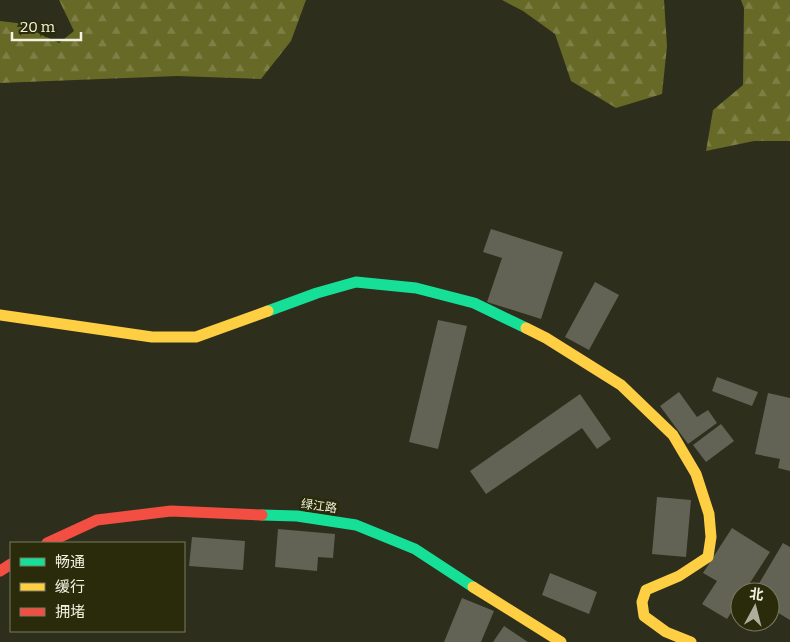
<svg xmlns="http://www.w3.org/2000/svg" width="790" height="642" font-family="Bitter,'Noto Sans SC',serif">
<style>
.forest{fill:url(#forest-firs)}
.building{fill:#626354}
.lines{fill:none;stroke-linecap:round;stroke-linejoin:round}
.fast{stroke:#16e098;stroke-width:11}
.slow{stroke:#ffcf43;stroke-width:11}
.jam{stroke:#f24e42;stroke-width:11}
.labels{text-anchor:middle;stroke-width:5;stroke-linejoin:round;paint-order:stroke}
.street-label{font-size:12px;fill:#f2f4e1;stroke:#2a2b0b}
</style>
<defs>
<pattern id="forest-firs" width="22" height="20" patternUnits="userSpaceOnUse" patternTransform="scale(1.25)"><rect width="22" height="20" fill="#676927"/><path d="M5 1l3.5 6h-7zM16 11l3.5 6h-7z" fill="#7d7f46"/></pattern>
</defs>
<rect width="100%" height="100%" fill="#2e2e1d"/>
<!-- forest -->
<path class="forest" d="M 59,0 L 306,0 L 291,41 L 261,79 L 177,76 L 0,83 L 0,21 L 17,23 L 59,43 L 74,31 Z
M 502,0 L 664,0 L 667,46 L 662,94 L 616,108 L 571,81 L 555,34 L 523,11 Z
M 741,0 L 790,0 L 790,141 L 754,141 L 706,151 L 713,110 L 743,85 L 744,8 Z"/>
<!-- building -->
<path class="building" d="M 491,229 L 563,252 L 541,319 L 487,302 L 502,258 L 483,252 Z
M 595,282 L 619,295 L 589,350 L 565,337 Z
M 438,320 L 467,326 L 438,449 L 409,442 Z
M 717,377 L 758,392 L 752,406 L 712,391 Z
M 679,392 L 697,417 L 708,410 L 717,423 L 688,444 L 660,406 Z
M 768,393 L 790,398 L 790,471 L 778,468 L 780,459 L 755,454 Z
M 580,394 L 611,439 L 597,449 L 582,428 L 486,494 L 470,471 Z
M 721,424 L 734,441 L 706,462 L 693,445 Z
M 657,497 L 691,500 L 686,557 L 652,554 Z
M 732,528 L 770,552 L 744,592 L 740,592 L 740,599 L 727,619 L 702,604 L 717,581 L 703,573 Z
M 278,529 L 335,534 L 333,558 L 318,557 L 317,571 L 275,567 Z
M 192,537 L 245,541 L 243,570 L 189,566 Z
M 783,543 L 790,547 L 790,620 L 770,608 L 770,592 L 754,592 Z
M 550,573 L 597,592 L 589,614 L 542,595 Z
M 462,598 L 494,611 L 481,642 L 444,642 Z
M 504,626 L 528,642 L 493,642 Z"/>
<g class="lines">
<!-- fast -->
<path class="fast" d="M 268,311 L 317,293 L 356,282 L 416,288 L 474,303 L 526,328
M 262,515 L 297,516 L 356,525 L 415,549 L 473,587"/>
<!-- slow -->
<path class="slow" d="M 0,315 L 152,337 L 196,337 L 268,311
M 526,328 L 546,338 L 621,385 L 673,435 L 696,474 L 709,514 L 711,537 L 708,557 L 679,576 L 646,590 L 642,602 L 644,616 L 666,632 L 691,642
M 473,587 L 561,642"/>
<!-- jam -->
<path class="jam" d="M 47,543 L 97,520 L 171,511 L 262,515
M 0,571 L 11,564"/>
</g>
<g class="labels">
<!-- street labels -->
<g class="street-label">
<text transform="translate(319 506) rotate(8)" y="4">绿江路</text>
</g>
</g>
<!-- legend -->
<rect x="10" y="542" width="175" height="90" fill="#2a2b0b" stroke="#7a7b61"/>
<rect x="20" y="558" width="25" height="8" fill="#16e098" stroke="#7a7b61"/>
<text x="55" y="567" font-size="15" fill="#f2f4e1">畅通</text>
<rect x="20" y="583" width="25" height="8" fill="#ffcf43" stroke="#7a7b61"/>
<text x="55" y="592" font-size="15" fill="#f2f4e1">缓行</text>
<rect x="20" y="608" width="25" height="8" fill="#f24e42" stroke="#7a7b61"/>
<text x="55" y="617" font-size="15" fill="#f2f4e1">拥堵</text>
<!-- north arrow -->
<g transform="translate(755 607) rotate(7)"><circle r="24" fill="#2a2b0b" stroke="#7a7b61"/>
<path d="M0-4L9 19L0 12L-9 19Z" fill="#adaf9c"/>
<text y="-8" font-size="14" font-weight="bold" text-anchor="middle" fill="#f2f4e1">北</text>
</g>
<!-- scale -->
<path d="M12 32v8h69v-8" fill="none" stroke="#f2f4e1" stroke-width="2.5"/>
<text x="20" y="32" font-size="15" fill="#f2f4e1" stroke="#2a2b0b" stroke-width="4" paint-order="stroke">20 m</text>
</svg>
